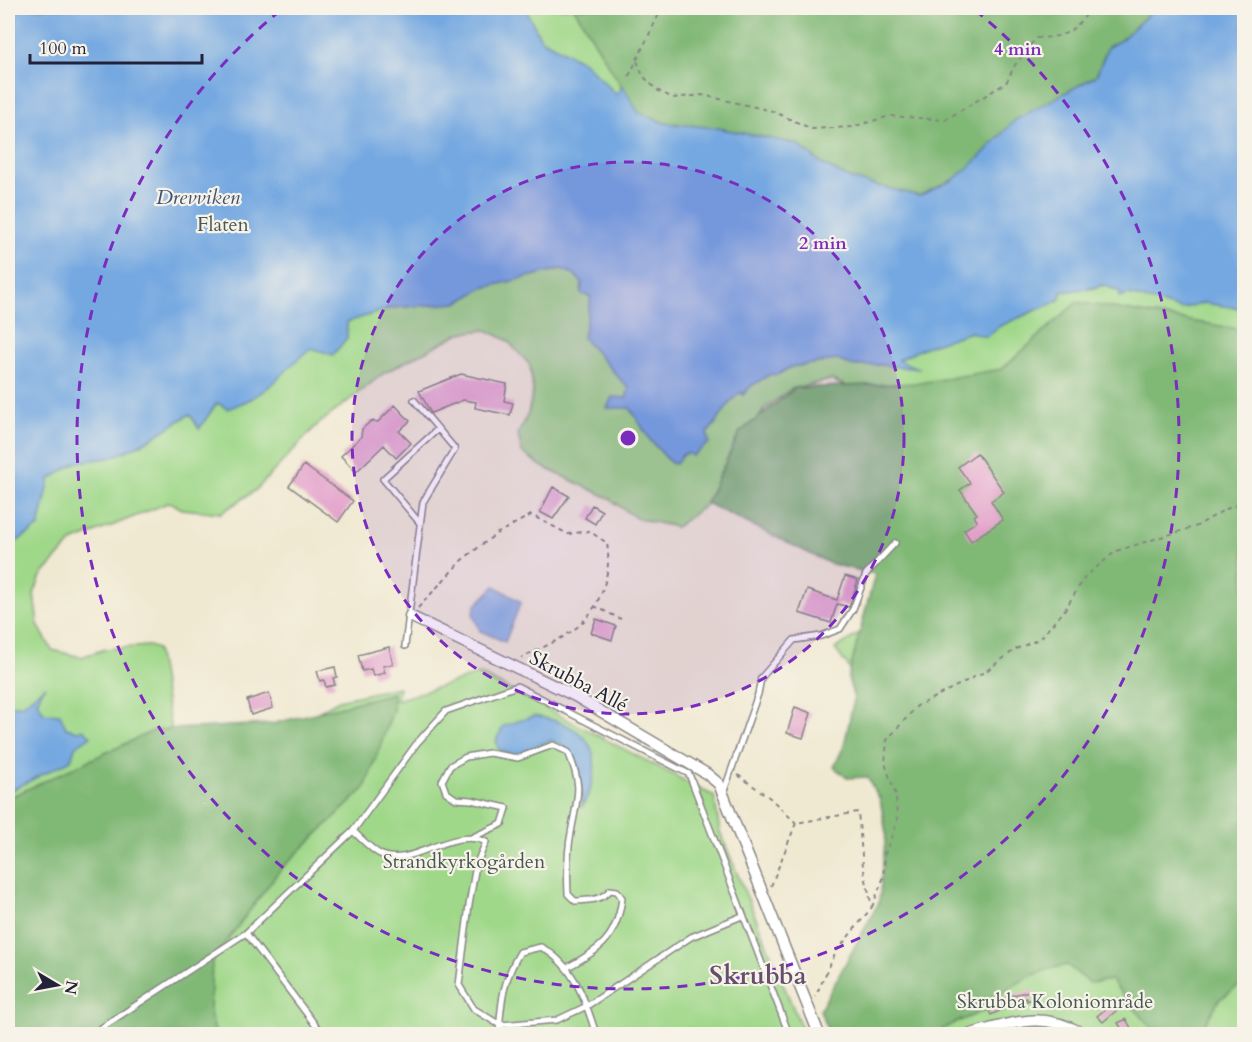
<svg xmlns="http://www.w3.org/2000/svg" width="1252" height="1042" font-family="Cardo,serif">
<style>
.green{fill:#a0d88a;stroke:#617d62;stroke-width:1.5}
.forest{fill:#80b876;stroke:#516d58;stroke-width:1.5}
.water{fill:#75a8e1;stroke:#4c658e;stroke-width:1.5}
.building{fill:#e39fca}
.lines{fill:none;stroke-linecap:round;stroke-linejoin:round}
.service-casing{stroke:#898686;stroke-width:8}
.minor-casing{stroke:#898686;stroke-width:13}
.path{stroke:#898686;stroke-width:2;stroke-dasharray:4.5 4.5;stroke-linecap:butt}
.service{stroke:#fff;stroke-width:5}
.minor{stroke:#fff;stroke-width:10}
.ring{fill:none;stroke:#7b2cbf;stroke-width:3;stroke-dasharray:10 8}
.labels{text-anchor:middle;stroke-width:4.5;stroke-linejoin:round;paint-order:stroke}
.park-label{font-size:20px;fill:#485953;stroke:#f7f3e8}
.street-label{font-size:20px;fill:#22223b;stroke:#f7f3e8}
.water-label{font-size:21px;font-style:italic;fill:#3f5175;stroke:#f7f3e8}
.district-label{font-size:26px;font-weight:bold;fill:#664e6d;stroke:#f7f3e8}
.centre{fill:#7b2cbf;stroke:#f7f3e8;stroke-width:3}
.ring-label{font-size:18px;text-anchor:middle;font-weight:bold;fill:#7b2cbf;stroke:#f7f3e8;stroke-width:4.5;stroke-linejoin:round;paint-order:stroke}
</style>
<rect width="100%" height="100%" fill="#f7f3e8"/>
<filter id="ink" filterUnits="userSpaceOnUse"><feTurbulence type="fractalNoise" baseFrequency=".0167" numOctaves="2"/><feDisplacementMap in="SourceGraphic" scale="12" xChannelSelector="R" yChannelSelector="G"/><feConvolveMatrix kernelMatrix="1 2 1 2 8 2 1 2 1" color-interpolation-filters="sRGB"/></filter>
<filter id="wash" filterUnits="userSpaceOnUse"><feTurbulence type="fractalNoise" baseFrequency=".008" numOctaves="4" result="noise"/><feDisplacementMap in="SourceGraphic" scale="24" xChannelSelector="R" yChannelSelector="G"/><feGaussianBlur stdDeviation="1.35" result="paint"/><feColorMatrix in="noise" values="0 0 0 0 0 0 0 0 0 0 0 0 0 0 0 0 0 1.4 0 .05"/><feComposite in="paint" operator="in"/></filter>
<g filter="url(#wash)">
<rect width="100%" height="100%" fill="#f0e9d2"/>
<!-- green -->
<path class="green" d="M 8,8 L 1244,8 L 1244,1034 L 898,1034 L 901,906 L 888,720 L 835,649 L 948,577 L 859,391 L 831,380 L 791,389 L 763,410 L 753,441 L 708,503 L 676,527 L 636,518 L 607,497 L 543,467 L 522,452 L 518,434 L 528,414 L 533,391 L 530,365 L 507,340 L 486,330 L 460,333 L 384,373 L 316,426 L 256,490 L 221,513 L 182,509 L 170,502 L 72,542 L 41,576 L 34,594 L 38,625 L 52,650 L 81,657 L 106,649 L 149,646 L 157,649 L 173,742 L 297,724 L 339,700 L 399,687 L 397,700 L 480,674 L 714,796 L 720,832 L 804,1034 L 8,1034 Z"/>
<!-- forest -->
<path class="forest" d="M 574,8 L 1155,8 L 1121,40 L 1108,47 L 1096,76 L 1069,91 L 953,180 L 919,196 L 851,179 L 822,164 L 797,144 L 718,128 L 664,123 L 637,112 Z
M 1077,302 L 1244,330 L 1244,982 L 1219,1000 L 1205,1024 L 1194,1034 L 1155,1034 C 1143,1014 1124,1001 1112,980 L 1090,983 L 1067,965 C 1043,969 1022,979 1003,993 C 997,998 992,1004 986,1009 C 970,1019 949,1022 937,1034 L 829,1034 L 820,1010 L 879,902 L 886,833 L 880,799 L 867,777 L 847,778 L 834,767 L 844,746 L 854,699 L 848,678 L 875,574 L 831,564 L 706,503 L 740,432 L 795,388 L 920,383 L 1002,369 Z
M 393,693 L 393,710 L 365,788 L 280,870 L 212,961 L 210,1013 L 216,1034 L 8,1034 L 8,798 L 155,730 L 272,724 Z"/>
<!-- water -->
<path class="water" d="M 8,8 L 525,8 L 541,39 L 584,62 L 616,94 L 623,86 L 638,112 L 664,123 L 718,128 L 797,144 L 822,164 L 851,179 L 919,196 L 953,180 L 976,161 L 1015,120 L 1096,76 L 1108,47 L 1121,40 L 1155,8 L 1244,8 L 1244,309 L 1203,303 L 1181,309 L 1130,295 L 1119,297 L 1120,292 L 1103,285 C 1090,291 1076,289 1061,292 L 1060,299 L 1055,302 L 1000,326 L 986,337 L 971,332 L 925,347 L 898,360 L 920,369 L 880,365 L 853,366 L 837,360 L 791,367 L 777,375 L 771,374 L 751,386 L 743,395 L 741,392 C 726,402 721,421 707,433 L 709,443 L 692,456 L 688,453 L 682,455 L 676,464 L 671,463 L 650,440 L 630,408 L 607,408 L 612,397 L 626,398 L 629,389 L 583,338 L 591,297 L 581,294 L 582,283 L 574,274 L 561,269 L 483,288 L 457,303 L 392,308 L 347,322 L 347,338 L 333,355 L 311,348 C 291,363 276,385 254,397 C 246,402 236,405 228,409 L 217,403 L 199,429 L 190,414 L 144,443 L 110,458 L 77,462 L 50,479 L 39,527 L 8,547 Z
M 495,586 L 521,602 L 505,642 L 480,631 L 473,614 L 476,605 Z
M 45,686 L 37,701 L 44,713 L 60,714 L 66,728 L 78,731 L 83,729 L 91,736 L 75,747 L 71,760 L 8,792 L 8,706 L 23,704 Z
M 534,716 C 592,725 609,755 582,808 C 581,777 584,753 551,740 L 515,756 L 499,750 L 496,741 L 503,726 Z"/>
<g id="blocks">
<!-- building -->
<path class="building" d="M 461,374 L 507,384 L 504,401 L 513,403 L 510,415 L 475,408 L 476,402 L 463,400 L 431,413 L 419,391 Z
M 395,405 L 410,421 L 399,431 L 411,443 L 396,458 L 384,445 L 356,472 L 341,456 L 361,437 L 362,429 L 371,421 L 378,422 Z
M 977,453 L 1004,492 L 991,501 L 1003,520 L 971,541 L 964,530 L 977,521 L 974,516 L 977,514 L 960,490 L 970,483 L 958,467 Z
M 304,465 L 353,501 L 338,522 L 289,486 Z
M 553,487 L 569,496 L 553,519 L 540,512 Z
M 592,505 L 602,511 L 595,524 L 585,518 Z
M 845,576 L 858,580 L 849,607 L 837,604 L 831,623 L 799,613 L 807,590 L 837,600 Z
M 596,619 L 616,626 L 612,640 L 591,633 Z
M 389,647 L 393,664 L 383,666 L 385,673 L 373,676 L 371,669 L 362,671 L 358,655 Z
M 335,667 L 337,677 L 333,678 L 335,685 L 326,687 L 324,680 L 320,681 L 317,671 Z
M 269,693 L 273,708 L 251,715 L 247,700 Z
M 795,707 L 811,713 L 803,738 L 787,733 Z
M 1033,990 L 1035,998 L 1027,1001 L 1026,998 L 991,1015 L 987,1007 L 1010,996 Z
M 1119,998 L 1124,1004 L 1103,1022 L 1097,1016 Z
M 1126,1019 L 1132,1030 L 1125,1034 L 1118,1023 Z"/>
</g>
</g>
<g filter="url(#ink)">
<use href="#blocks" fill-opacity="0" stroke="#898686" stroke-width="1.5"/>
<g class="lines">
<defs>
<path id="service" d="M 419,522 L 383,479 L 438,429
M 405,646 L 423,502 L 455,449 L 414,400
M 724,791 L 758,694 L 761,678 L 794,640 L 821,636 L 840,629 L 853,609 L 866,574 L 895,543
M 353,831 C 361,838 372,851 382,855 C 412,868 451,826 486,842 L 476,865 L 469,905 L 459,985 L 474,1009 L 500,1025 L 557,1020 L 587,1006 L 691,937 L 742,916
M 473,837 L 502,824 L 507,808 L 471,800 L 456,799 L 446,792 L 442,781 L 450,766 L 466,757 L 489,753 L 518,758 L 553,745 L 568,752 C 584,789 577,796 571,833 C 567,853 567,873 568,894 L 575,901 C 589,900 601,901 610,890 L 617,891 L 622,898 C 617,938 601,949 568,967
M 92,1034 L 246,933
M 322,1034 L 246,933 L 353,831 L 417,743 L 446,711 L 517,686 L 689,774 L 789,1034
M 499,1034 C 501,1001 503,980 520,952 L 541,947 C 574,965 585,999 596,1034"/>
<path id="minor" d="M 410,616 L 575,696 L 707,774 L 719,784 L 819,1034
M 971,1034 C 1014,1023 1042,1010 1083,1034
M 1236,1034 L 1244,1028"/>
</defs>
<!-- service casing -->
<use href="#service" class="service-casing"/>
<!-- minor casing -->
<use href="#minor" class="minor-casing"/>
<!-- path -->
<path class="path" d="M 637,61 L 643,76 L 657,90 L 673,98 L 702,95 L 772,111 L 812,129 L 852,127 L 890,116 L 945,120 L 1006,83 L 1015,65 L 1036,38 C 1068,37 1072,32 1092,8
M 629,76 L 662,8
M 594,606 L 621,619
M 418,608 L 462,560 L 496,534 L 531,515 L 568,534 L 589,531 L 607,543 C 612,573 601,608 576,628 C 560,641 538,649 521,658
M 738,775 L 770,798 L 796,823
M 771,886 L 796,823 L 858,812 L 863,866 L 872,907 L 836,952 L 815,997
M 872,907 L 883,879 L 885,854 L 897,822 L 896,796 L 885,763 L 887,740 L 917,706 L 986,671 L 1016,649 L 1039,639 L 1064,611 L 1085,577 L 1116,551 L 1197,526 L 1224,510 L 1244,502"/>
<!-- service -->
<use href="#service" class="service"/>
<!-- minor -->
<use href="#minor" class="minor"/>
</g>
</g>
<!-- distance rings -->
<circle cx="628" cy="438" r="276" fill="#7b2cbf" fill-opacity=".12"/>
<g class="ring">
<circle cx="628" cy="438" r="276"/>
<path d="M975 10A551 551 0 1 1 281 10"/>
</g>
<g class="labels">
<!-- park labels -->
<g class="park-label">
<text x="223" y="231">Flaten</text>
<text x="464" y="868">Strandkyrkogården</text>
<text x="1055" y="1008">Skrubba Koloniområde</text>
</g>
<!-- street labels -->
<g class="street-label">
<text transform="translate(579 681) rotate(28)" y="7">Skrubba Allé</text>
</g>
<!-- water labels -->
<g class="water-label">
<text x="198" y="204">Drevviken</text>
</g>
<!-- district labels -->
<g class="district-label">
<text x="758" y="984">Skrubba</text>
</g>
</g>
<circle cx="628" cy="438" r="9" class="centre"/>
<g class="ring-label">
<text x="1018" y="55">4 min</text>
<text x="823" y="249">2 min</text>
</g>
<!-- margin -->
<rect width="1252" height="1042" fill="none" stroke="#f7f3e8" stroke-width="30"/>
<!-- north arrow -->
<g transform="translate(57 985) rotate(100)" stroke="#f7f3e8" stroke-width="4.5" paint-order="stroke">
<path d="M0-4.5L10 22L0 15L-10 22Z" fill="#22223b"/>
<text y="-9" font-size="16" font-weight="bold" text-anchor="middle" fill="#22223b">N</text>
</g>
<!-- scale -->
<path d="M30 54v9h172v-9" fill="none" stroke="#22223b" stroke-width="3"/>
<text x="39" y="54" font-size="18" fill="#22223b" stroke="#f7f3e8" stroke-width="4.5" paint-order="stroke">100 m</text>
</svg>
